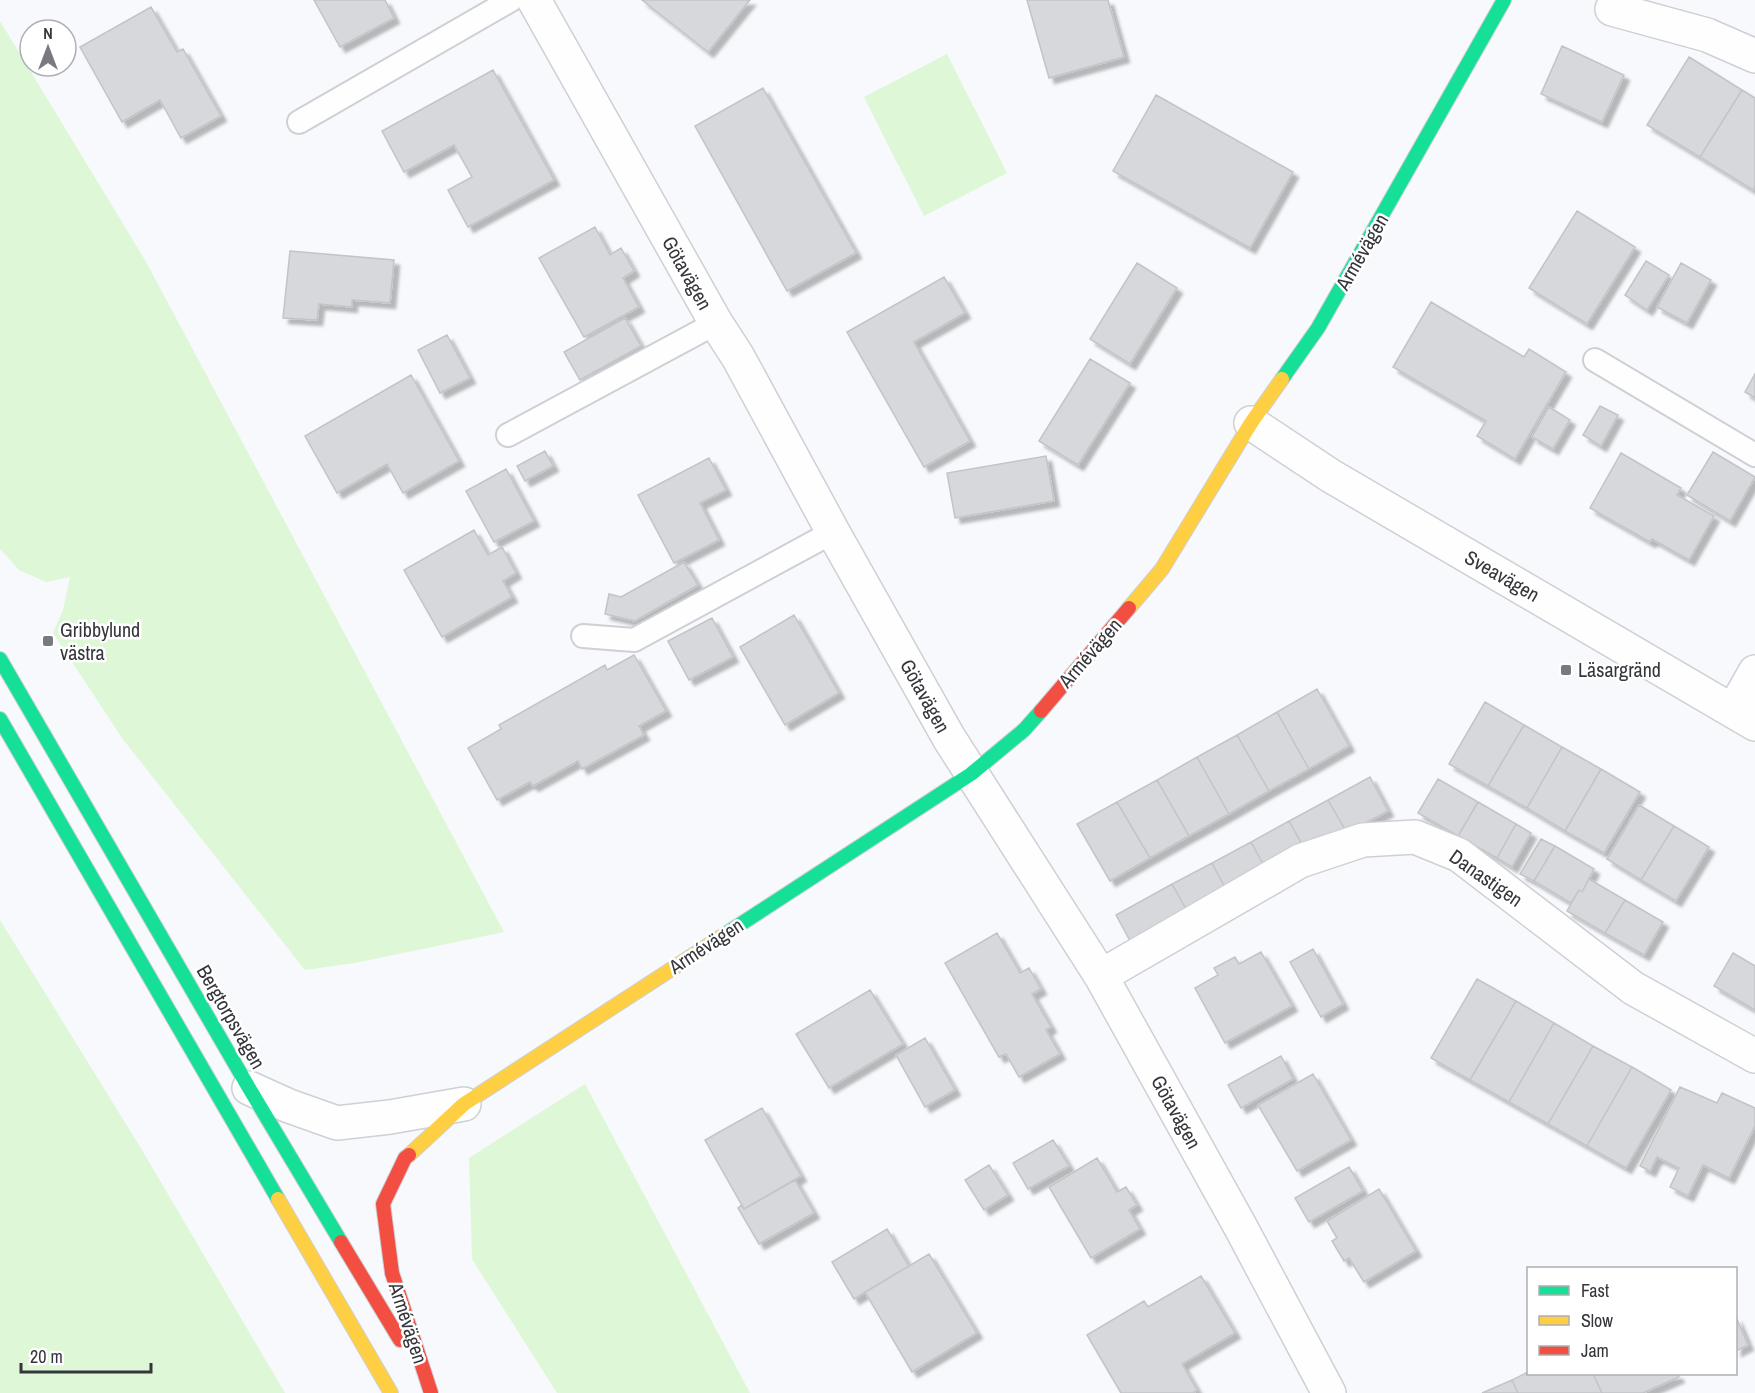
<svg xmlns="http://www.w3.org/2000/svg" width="1755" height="1393" font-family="'Archivo Narrow',sans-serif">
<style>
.green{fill:#def7d7}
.building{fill:#d6d8dc;stroke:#c2c4c7;stroke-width:1.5;filter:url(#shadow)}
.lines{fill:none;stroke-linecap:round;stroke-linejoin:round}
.lane-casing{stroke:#ced0d4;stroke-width:26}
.street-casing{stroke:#ced0d4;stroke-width:36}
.fast-casing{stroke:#ced0d4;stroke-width:16}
.slow-casing{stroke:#ced0d4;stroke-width:16}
.jam-casing{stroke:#ced0d4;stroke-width:16}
.lane{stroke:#fefeff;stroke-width:22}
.street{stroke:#fefeff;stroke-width:33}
.fast{stroke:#16e098;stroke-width:14}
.slow{stroke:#ffcf43;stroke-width:14}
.jam{stroke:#f24e42;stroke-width:14}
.poi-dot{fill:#797a7f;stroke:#fff;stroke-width:2}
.labels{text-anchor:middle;stroke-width:5;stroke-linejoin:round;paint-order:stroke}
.street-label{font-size:20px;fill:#35363c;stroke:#fff}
.poi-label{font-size:20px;fill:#35363c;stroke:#fff;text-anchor:start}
</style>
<defs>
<filter id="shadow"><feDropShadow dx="5.5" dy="5.5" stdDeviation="1.5" flood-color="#0004"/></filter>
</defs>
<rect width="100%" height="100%" fill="#f7f9fc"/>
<!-- green -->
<path class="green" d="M 0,21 L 145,260 L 504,932 L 355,963 L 305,970 L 122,738 L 53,633 L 63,610 L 70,577 L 46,582 L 19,570 L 0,549 Z
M 947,54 L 1007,173 L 924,216 L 864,97 Z
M 0,920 L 142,1150 L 285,1393 L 0,1393 Z
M 585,1084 L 750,1393 L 557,1393 L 472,1259 L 469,1158 Z"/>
<!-- building -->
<path class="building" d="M 314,0 L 385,0 L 394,18 L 340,47 Z
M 642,0 L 750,0 L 708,52 Z
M 1027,0 L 1108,0 L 1124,57 L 1049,78 Z
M 151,7 L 177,52 L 183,49 L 221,116 L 181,138 L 160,100 L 122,122 L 80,47 Z
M 1562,46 L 1624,75 L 1602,122 L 1541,94 Z
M 1689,57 L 1742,90 L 1700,157 L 1647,125 Z
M 493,70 L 554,180 L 468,227 L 448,190 L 472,177 L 454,145 L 404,172 L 382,131 Z
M 763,88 L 856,253 L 787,291 L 695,126 Z
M 1742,90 L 1755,98 L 1755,186 L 1753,190 L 1700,157 Z
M 1156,95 L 1293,172 L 1250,248 L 1113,171 Z
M 1577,211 L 1635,247 L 1587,324 L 1529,288 Z
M 595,227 L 610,255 L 621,248 L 634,271 L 623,278 L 639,307 L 584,337 L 539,258 Z
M 290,251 L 394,260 L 390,303 L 352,300 L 352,307 L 319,304 L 317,320 L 283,318 Z
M 1646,261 L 1669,275 L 1647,310 L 1625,295 Z
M 1137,263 L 1177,288 L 1130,364 L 1090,339 Z
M 1681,263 L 1711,280 L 1687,323 L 1657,307 Z
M 944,277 L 965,313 L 914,342 L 970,441 L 924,467 L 847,332 Z
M 1431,302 L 1524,357 L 1529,349 L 1566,372 L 1515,459 L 1477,436 L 1486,421 L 1393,367 Z
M 625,318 L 641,346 L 580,380 L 564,352 Z
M 447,335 L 470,378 L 440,393 L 418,350 Z
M 1090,359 L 1130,383 L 1078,465 L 1039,441 Z
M 1755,374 L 1755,398 L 1745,392 Z
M 411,375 L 459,461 L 403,493 L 387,464 L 337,493 L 305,436 Z
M 1600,406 L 1618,415 L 1601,446 L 1583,435 Z
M 1549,407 L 1570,420 L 1553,449 L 1532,437 Z
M 545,451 L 553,466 L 525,481 L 517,466 Z
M 1713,452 L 1755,477 L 1730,521 L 1687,495 Z
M 1621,453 L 1681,488 L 1677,495 L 1714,516 L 1689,560 L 1652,539 L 1650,542 L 1590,508 Z
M 1046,456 L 1054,501 L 955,518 L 947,473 Z
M 709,458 L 726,490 L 700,503 L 719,540 L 674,563 L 638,495 Z
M 506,469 L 534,521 L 494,542 L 466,491 Z
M 474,530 L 488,555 L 502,547 L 516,573 L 503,581 L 512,597 L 442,637 L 404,570 Z
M 684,562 L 698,585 L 635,621 L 605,614 L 609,594 L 621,597 Z
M 794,615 L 839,693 L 785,725 L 740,647 Z
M 712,618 L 733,657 L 689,680 L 668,641 Z
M 634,655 L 666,711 L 639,726 L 644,735 L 582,769 L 578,761 L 533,786 L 530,782 L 497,800 L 468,748 L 501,729 L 499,725 L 605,665 L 607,670 Z
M 1317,689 L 1349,746 L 1309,769 L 1277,712 Z
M 1485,702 L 1524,725 L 1488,786 L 1449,764 Z
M 1277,712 L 1309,769 L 1269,791 L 1237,735 Z
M 1524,725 L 1562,747 L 1527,808 L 1488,786 Z
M 1237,735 L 1269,791 L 1229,814 L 1197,757 Z
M 1562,747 L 1601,769 L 1565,831 L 1527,808 Z
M 1197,757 L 1229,814 L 1189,836 L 1157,780 Z
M 1601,769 L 1640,792 L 1604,853 L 1565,831 Z
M 1370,777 L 1388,811 L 1347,833 L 1328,800 Z
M 1438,779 L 1478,802 L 1458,836 L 1418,813 Z
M 1157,780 L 1189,836 L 1150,858 L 1117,802 Z
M 1328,800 L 1347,833 L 1308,855 L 1289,821 Z
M 1117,802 L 1150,858 L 1110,881 L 1077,824 Z
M 1478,802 L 1516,824 L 1497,858 L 1458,836 Z
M 1639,805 L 1674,826 L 1641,880 L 1607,859 Z
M 1289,821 L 1308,855 L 1269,875 L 1251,842 Z
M 1516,824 L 1531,833 L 1512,867 L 1497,858 Z
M 1674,826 L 1709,847 L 1676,901 L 1641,880 Z
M 1541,839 L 1555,846 L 1534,881 L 1520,874 Z
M 1251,842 L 1269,875 L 1230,897 L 1212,863 Z
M 1555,846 L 1594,869 L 1582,892 L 1579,890 L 1571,903 L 1534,881 Z
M 1212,863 L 1230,897 L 1191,918 L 1172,884 Z
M 1589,879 L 1625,900 L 1605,933 L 1567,911 L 1579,890 L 1582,892 Z
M 1172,884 L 1191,918 L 1134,948 L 1116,915 Z
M 1625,900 L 1663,922 L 1644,955 L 1605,933 Z
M 997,933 L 1020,973 L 1029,968 L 1041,989 L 1032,994 L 1051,1027 L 1046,1030 L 1060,1054 L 1019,1077 L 1006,1054 L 999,1057 L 945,963 Z
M 1313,949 L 1343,1004 L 1321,1017 L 1290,962 Z
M 1261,952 L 1292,1006 L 1225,1043 L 1195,988 L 1218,975 L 1214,968 L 1235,957 L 1239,964 Z
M 1733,953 L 1755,966 L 1755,1010 L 1714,986 Z
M 1477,979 L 1516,1001 L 1470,1080 L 1431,1058 Z
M 870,990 L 903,1044 L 829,1088 L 796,1034 Z
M 1516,1001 L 1554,1023 L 1509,1102 L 1470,1080 Z
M 1554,1023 L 1593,1046 L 1548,1124 L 1509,1102 Z
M 925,1038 L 955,1090 L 925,1107 L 896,1055 Z
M 1593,1046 L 1632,1067 L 1587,1146 L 1548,1124 Z
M 1281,1056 L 1293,1079 L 1241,1108 L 1228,1085 Z
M 1632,1067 L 1671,1090 L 1626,1168 L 1587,1146 Z
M 1313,1074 L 1351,1140 L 1297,1171 L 1258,1105 Z
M 1680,1087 L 1717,1103 L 1722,1093 L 1755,1108 L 1755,1126 L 1729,1178 L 1703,1165 L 1688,1196 L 1670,1187 L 1679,1168 L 1657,1157 L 1650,1171 L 1640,1166 Z
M 762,1108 L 801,1176 L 744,1209 L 705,1140 Z
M 1053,1140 L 1069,1166 L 1028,1189 L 1013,1163 Z
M 1097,1158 L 1117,1192 L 1126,1187 L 1137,1205 L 1129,1210 L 1140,1229 L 1091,1258 L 1049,1187 Z
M 989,1165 L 1008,1195 L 984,1210 L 965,1180 Z
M 1349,1167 L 1363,1191 L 1309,1222 L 1295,1198 Z
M 795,1180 L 814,1213 L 759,1244 L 738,1208 L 742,1205 L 744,1209 Z
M 1379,1189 L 1416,1251 L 1364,1282 L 1349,1258 L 1344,1261 L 1332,1241 L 1337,1238 L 1327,1221 Z
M 887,1229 L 909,1266 L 854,1299 L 832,1262 Z
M 929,1254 L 977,1333 L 912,1372 L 865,1292 Z
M 1201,1276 L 1235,1333 L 1182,1364 L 1197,1390 L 1193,1393 L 1121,1393 L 1087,1335 L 1144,1301 L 1148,1307 Z
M 1736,1317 L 1748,1345 L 1736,1351 Z
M 1528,1372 L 1593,1374 L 1602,1393 L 1518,1393 L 1512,1380 Z
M 1593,1374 L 1677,1374 L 1679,1377 L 1643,1393 L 1602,1393 Z
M 1512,1380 L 1518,1393 L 1482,1393 Z"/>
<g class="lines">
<defs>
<path id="lane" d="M 299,122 L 511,0
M 1595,360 L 1755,455
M 508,435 L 716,323
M 583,636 L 634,640 L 833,532"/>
<path id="street" d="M 534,0 L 716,323 L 738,357 L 833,532 L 949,738 L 1101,976 L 1240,1226 L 1329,1393
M 1612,9 L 1707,35 L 1755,56
M 1251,423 L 1331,476 L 1755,724
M 1733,711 L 1755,672
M 1101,976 L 1300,861 L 1363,840 L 1415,837 L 1459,855 L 1633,988 L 1755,1056
M 249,1088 L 289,1106 L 337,1123 L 390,1117 L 464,1104"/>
<path id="fast" d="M 1282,379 L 1318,328 L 1504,0
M 0,659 L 249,1088 L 341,1242
M 0,719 L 278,1199
M 724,935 L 971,774 L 1024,730 L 1041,711"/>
<path id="slow" d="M 1129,608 L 1162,569 L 1251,423 L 1282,379
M 409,1155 L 464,1104 L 724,935
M 278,1199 L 391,1393"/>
<path id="jam" d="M 1041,711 L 1129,608
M 409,1155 L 405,1158 L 383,1204 L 392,1273 L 431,1393
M 341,1242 L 400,1340"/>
</defs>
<!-- lane casing -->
<use href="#lane" class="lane-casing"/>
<!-- street casing -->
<use href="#street" class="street-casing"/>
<!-- fast casing -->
<use href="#fast" class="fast-casing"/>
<!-- slow casing -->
<use href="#slow" class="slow-casing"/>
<!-- jam casing -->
<use href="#jam" class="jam-casing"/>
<!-- lane -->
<use href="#lane" class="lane"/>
<!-- street -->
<use href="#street" class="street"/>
<!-- fast -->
<use href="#fast" class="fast"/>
<!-- slow -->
<use href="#slow" class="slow"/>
<!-- jam -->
<use href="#jam" class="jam"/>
</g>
<!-- markers -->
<g class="poi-dot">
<rect x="42" y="635" width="12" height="12" rx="3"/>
<rect x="1560" y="664" width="12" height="12" rx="3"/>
</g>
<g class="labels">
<!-- street labels -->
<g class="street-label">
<text transform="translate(1362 252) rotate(-60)" y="7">Armévägen</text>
<text transform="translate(687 273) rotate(61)" y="7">Götavägen</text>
<text transform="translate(1502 576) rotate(30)" y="7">Sveavägen</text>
<text transform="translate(1090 653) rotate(-49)" y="7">Armévägen</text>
<text transform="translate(925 696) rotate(61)" y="7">Götavägen</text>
<text transform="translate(1486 878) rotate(35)" y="7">Danastigen</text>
<text transform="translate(706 946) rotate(-33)" y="7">Armévägen</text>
<text transform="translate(231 1017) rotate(60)" y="7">Bergtorpsvägen</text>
<text transform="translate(1176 1112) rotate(61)" y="7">Götavägen</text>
<text transform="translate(408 1323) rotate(72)" y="7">Armévägen</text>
</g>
<!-- poi labels -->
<g class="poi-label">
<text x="60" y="637">Gribbylund<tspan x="60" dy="23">västra</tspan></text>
<text x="1578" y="677">Läsargränd</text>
</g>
</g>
<!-- legend -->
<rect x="1527" y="1267" width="210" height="108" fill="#ffffff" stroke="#aeafb1" stroke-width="1.5"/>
<rect x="1539" y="1286" width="30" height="9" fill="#16e098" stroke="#aeafb1" stroke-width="1.5"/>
<text x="1581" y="1297" font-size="18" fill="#35363c">Fast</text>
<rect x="1539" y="1316" width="30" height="9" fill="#ffcf43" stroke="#aeafb1" stroke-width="1.5"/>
<text x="1581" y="1327" font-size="18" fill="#35363c">Slow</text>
<rect x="1539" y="1346" width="30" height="9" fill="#f24e42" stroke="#aeafb1" stroke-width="1.5"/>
<text x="1581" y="1357" font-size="18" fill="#35363c">Jam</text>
<!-- north arrow -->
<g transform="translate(48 48)"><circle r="28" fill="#ffffff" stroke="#aeafb1" stroke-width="1.5"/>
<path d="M0-4.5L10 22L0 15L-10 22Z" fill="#797a7f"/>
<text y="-9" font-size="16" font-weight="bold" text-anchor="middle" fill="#35363c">N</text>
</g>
<!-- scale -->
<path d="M21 1363v9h130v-9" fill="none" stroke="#35363c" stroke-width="3"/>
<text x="30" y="1363" font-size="18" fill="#35363c" stroke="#ffffff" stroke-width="4.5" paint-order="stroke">20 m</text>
</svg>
